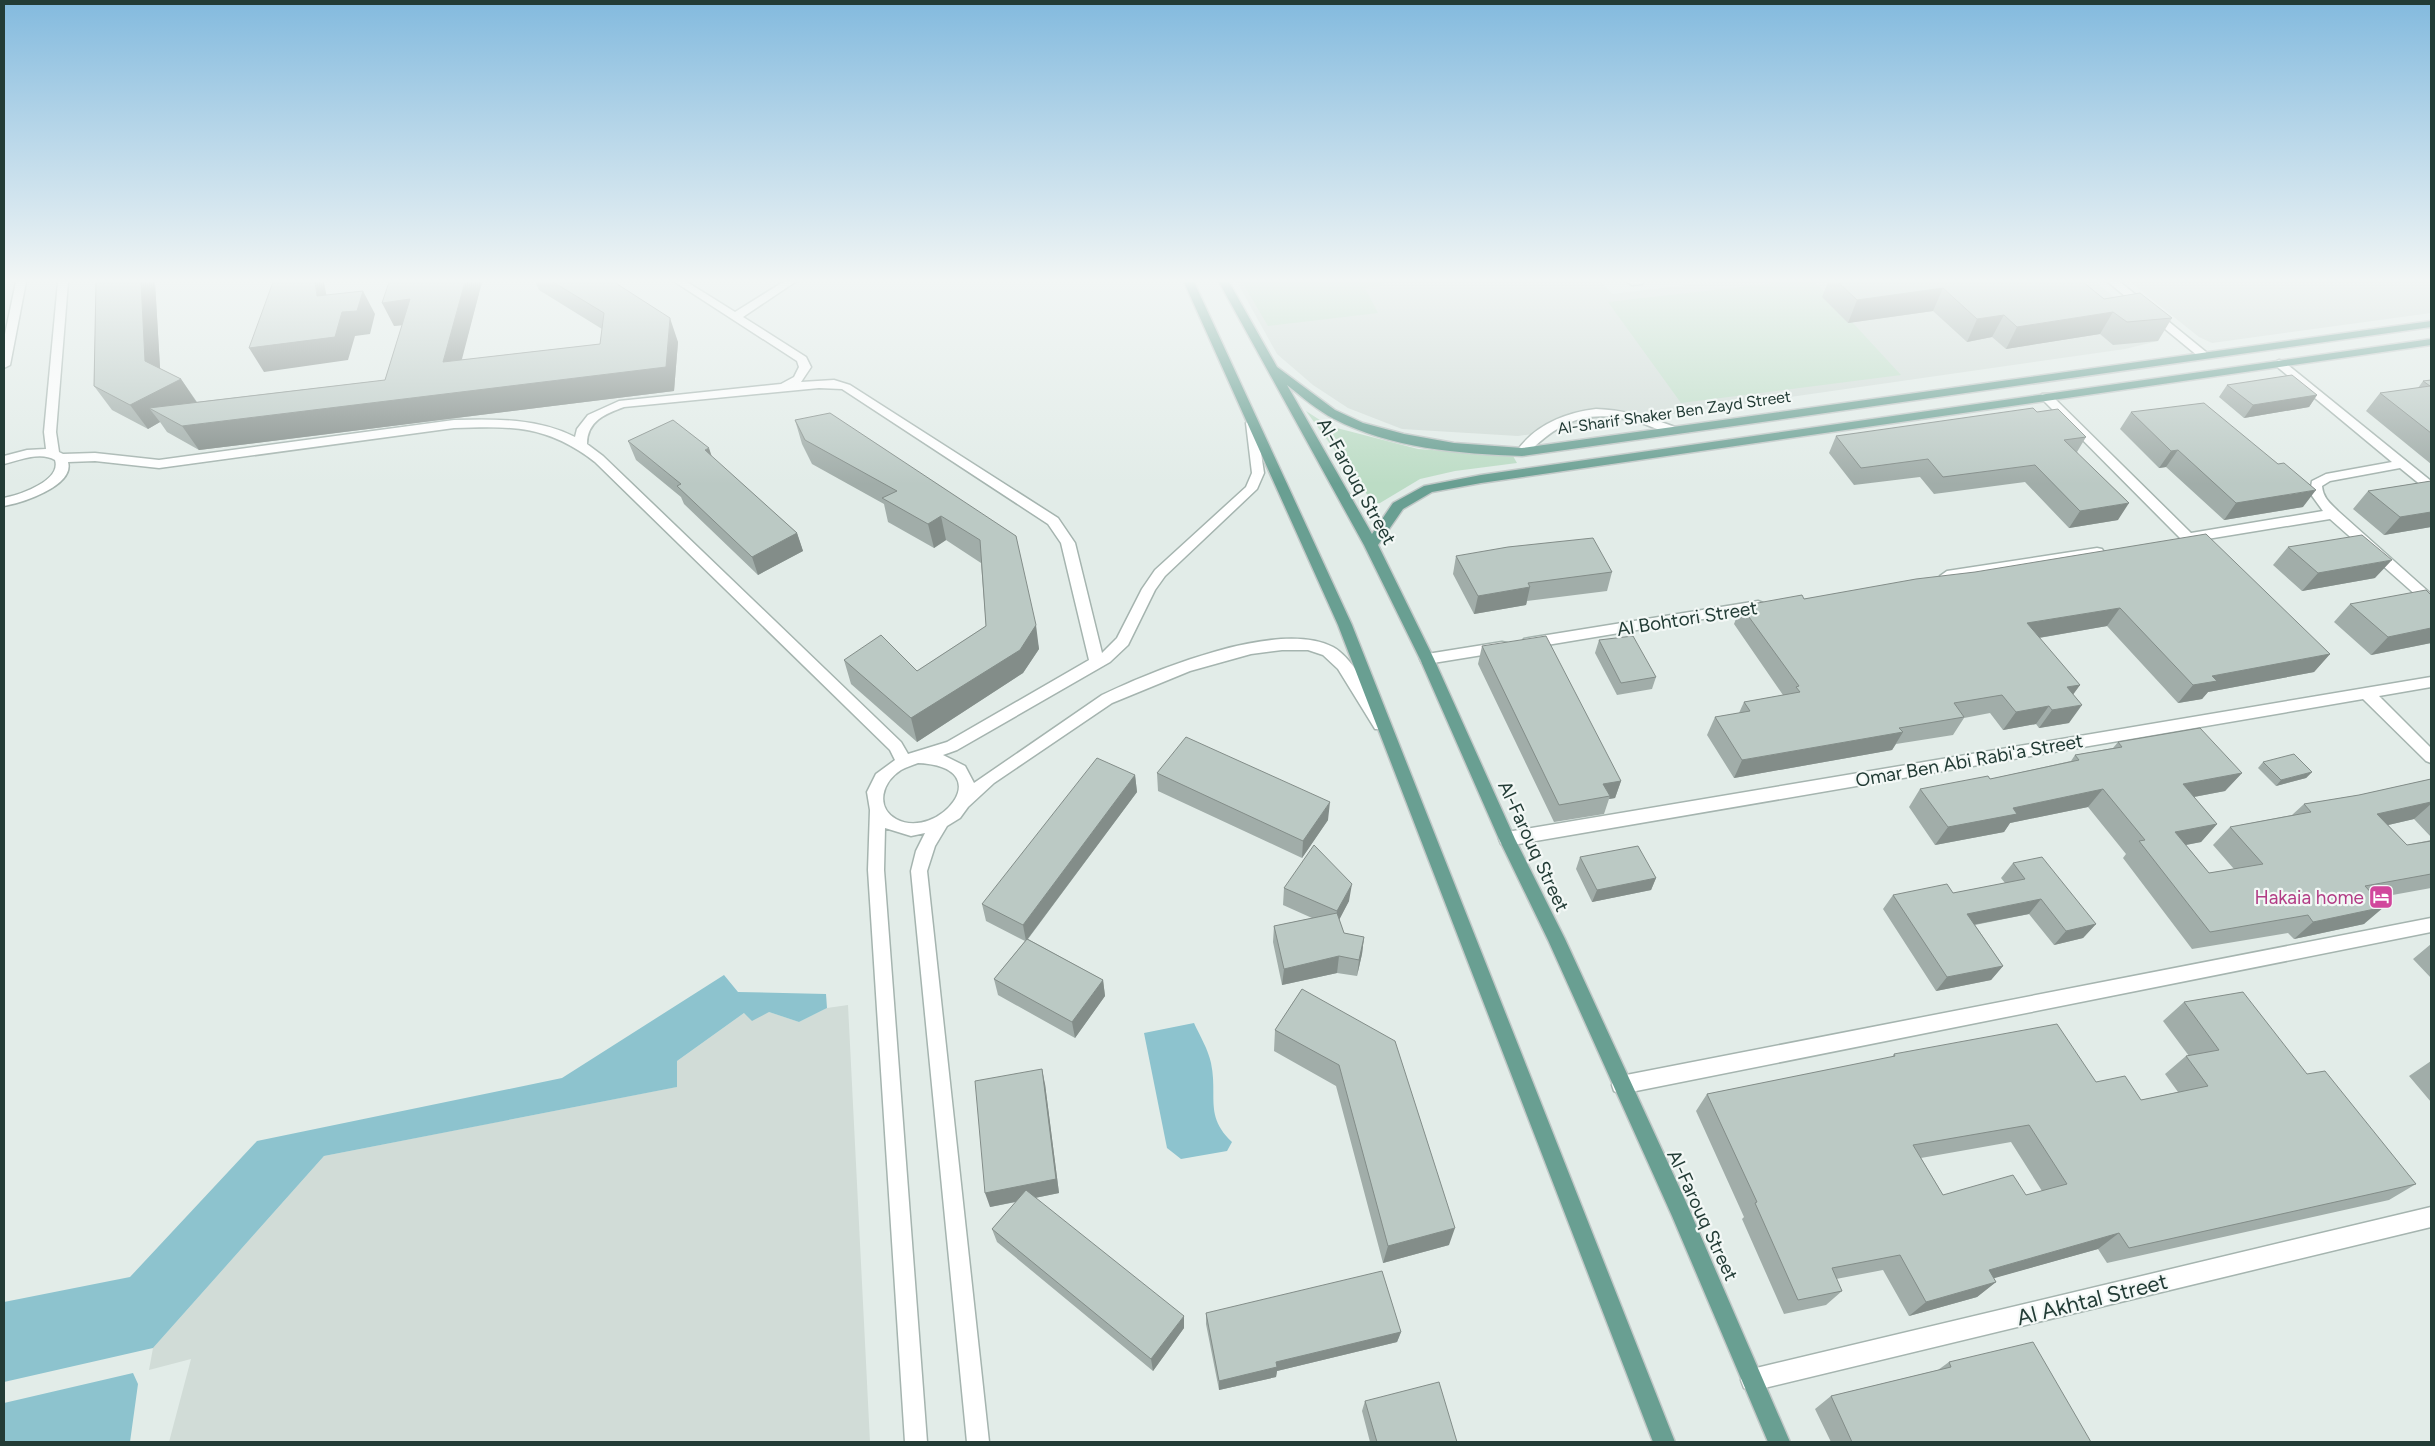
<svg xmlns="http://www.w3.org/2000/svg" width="2435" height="1446" font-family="Figtree,sans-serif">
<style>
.built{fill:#d1dcd7}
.green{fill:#bcdcc5}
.water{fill:#8dc3ce}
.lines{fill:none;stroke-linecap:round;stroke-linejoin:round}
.minor-casing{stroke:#a5b4af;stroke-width:3}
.primary-casing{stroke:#c1c8c7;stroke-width:3}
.minor{fill:#fff;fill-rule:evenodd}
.primary{fill:#699f92;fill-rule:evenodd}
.wall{fill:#a1ada9;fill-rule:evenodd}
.shaded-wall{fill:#838d89}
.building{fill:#bbc9c4;stroke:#838d89;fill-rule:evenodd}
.labels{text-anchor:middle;stroke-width:4.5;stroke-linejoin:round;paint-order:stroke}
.far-street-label{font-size:16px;fill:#233c36;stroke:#f3f8f6}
.street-label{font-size:19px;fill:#233c36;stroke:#f3f8f6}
.hotel-label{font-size:19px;fill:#b23c85;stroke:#f3f8f6;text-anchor:end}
.near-street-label{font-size:22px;fill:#233c36;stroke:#f3f8f6}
</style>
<rect width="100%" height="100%" fill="#e2ece8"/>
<!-- built -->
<path class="built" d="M 1237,282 L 1602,282 L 1612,294 L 1712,282 L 2096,282 L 2154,330 L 2158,341 L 2125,349 L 1518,436 L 1402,429 L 1348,408 L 1313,385 L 1277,354 Z
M 2130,282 L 2431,282 L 2431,313 L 2212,343 L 2199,337 Z
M 848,1005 L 870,1442 L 169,1442 L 191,1359 L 149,1370 L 153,1348 L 324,1156 L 676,1087 L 677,1061 L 744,1013 L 769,1012 L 799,1022 L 827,1008 Z"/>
<!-- green -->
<path class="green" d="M 1242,282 L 1381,282 L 1382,286 L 1365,288 L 1378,313 L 1268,326 Z
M 1785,282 L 1815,282 L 1901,375 L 1681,403 L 1608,302 Z
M 1306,411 L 1329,426 L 1418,449 L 1513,456 L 1517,463 L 1455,471 L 1420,479 L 1380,503 L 1374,504 Z"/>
<!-- water -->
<path class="water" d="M 724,975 L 738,992 L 826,994 L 827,1008 L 799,1022 L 769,1012 L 752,1021 L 744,1013 L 677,1061 L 677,1087 L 324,1156 L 153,1348 L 4,1382 L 4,1302 L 130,1277 L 257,1141 L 562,1078 Z
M 1194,1023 C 1200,1036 1208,1049 1211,1063 C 1218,1096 1204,1116 1232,1142 L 1227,1151 L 1181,1159 L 1167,1148 L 1144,1033 Z
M 133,1373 L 138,1384 L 130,1442 L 4,1442 L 4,1403 Z"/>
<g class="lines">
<defs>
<path id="minor" d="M 16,282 L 26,282 L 10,365 L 4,368 L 4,339 Z
M 58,282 L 68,282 L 56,432 L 59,452 L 63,454 L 95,453 L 159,460 L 454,420 C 495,419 537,418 575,437 L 577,429 L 588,415 L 619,401 L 781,384 L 794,377 L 799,367 L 797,361 L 675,282 L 687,282 L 735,312 L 783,282 L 795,282 L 743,317 L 806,357 L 811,367 L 801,382 L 834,380 L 850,385 L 1058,518 L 1075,543 L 1102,653 L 1117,638 L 1142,589 L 1155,570 L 1246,487 L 1252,473 L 1246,423 L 1252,419 L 1256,420 L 1264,473 L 1257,489 L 1165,576 L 1155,590 L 1128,645 L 1110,662 L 957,750 L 943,755 L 965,766 L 974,783 L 1102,695 C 1154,670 1278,619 1333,647 C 1355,659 1376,703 1388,725 L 1385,729 L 1375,729 L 1338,669 L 1323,655 L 1308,650 L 1282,650 L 1251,654 L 1190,671 L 1112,703 L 994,783 L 968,807 L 960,818 L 947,826 L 935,846 L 927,871 L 989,1442 L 967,1442 L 911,871 L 916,851 L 925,833 L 911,836 L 885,828 L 884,870 L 927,1442 L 905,1442 L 868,870 L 870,810 L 867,792 L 876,774 L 895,760 L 890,750 L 595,462 C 547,425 512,426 454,428 L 159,468 L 95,461 L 68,462 C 75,486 21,503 4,506 L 4,498 C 19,495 62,481 55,460 C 41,451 19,460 4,464 L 4,456 L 27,450 L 46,449 L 44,432 ZM 819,388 L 842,389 L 1048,524 L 1061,543 L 1089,660 L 947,742 L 908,754 L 901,742 L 603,456 L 587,444 C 587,421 605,414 624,407 ZM 918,763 C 1002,767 937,842 896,819 C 875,807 882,782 901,770 C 906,767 913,765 918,763 Z
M 1627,282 L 1643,282 L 1642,284 L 1632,285 Z
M 2108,282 L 2120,282 L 2206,352 L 2206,356 L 2198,356 Z
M 2279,360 L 2283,361 L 2431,481 L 2431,491 L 2427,490 L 2400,468 L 2330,481 L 2322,486 C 2323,498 2330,503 2338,511 L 2431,594 L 2431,606 L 2426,604 L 2330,519 L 2189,542 L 2183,541 L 2040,397 L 2042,394 L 2050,394 L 2191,533 L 2323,511 L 2310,493 L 2312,481 L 2326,474 L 2392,462 L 2275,365 L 2273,363 Z
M 1596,409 C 1624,410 1649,417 1675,427 L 1677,430 L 1671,434 C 1660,431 1649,425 1638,422 C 1589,408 1560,420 1526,455 L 1518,455 L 1516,452 C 1535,425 1564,413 1596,409 Z
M 2097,548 L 2102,549 L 2104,552 L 2102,555 L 1947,581 L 1940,576 L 1947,571 Z
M 1758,601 L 1763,603 L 1765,606 L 1763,609 L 1529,648 L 1524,647 L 1522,643 L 1524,639 L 1529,638 Z
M 1502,642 L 1507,643 L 1509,647 L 1507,651 L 1427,664 L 1422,663 L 1420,659 L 1422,655 L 1427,654 Z
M 2431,677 L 2431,687 L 2379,696 L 2431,748 L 2431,763 L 2426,761 L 2363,699 L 1507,846 L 1501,844 L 1499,839 L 1501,834 L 1507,832 Z
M 2431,918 L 2431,932 L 1621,1094 L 1614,1091 L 1612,1085 L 1614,1079 L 1621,1076 Z
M 2431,1207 L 2431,1227 L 1752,1391 L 1744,1388 L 1741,1380 L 1744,1372 L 1752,1369 Z"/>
<path id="primary" d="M 1184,282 L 1194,282 L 1352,625 L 1675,1442 L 1653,1442 L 1338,625 Z
M 1219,282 L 1229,282 L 1277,367 L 1335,410 L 1363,423 L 1404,434 L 1454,443 L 1522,448 L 2431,321 L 2431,327 L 1522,456 C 1460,454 1390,448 1334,419 C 1317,410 1302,397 1287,385 L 1372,534 L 1393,503 L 1424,486 L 1481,475 L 2431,339 L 2431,345 L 1481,483 L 1432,492 L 1403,509 L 1378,545 L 1434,659 L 1515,839 L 1565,939 L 1686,1202 L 1790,1442 L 1768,1442 L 1672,1216 L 1548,940 L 1499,839 L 1420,659 L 1364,545 Z"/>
</defs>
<!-- minor casing -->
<use href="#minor" class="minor-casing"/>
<!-- primary casing -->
<use href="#primary" class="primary-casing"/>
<!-- minor -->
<use href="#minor" class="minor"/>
<!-- primary -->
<use href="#primary" class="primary"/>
</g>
<!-- wall -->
<path class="wall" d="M 96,282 L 155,282 L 160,369 L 181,379 L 197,402 L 385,380 L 402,325 L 394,326 L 393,282 L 482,282 L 461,360 L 600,344 L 602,329 L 539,290 L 535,282 L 614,282 L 678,342 L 674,391 L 199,450 L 167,432 L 160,422 L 148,429 L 112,410 L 94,386 Z
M 1828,282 L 2083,282 L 2104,299 L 2172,318 L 2158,341 L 2113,345 L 2100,334 L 2006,349 L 1992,337 L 1967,342 L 1933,311 L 1848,323 L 1822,297 Z
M 2431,380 L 2431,464 L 2366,411 L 2380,393 L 2418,388 L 2423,381 Z
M 2227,385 L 2317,395 L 2309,407 L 2244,418 L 2219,397 Z
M 2037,412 L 2086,437 L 2077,452 L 2118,520 L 2069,528 L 2025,482 L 1934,494 L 1920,477 L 1854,485 L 1829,453 L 1836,436 Z
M 2131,412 L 2303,507 L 2224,520 L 2166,467 L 2159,468 L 2120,429 Z
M 795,420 L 1016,536 L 1039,649 L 1023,673 L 917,742 L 851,684 L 844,660 L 917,671 L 986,626 L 981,563 L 946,540 L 934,548 L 888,522 L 884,504 L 812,464 L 802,444 Z
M 628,441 L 712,457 L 797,533 L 803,551 L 758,575 L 684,504 L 681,497 L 636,460 Z
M 2431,481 L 2431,527 L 2384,535 L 2353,509 L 2368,491 Z
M 2288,547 L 2375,578 L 2302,591 L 2273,565 Z
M 1456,556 L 1612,572 L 1607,591 L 1527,601 L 1526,605 L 1474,614 L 1453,574 Z
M 1975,572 L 2330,654 L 2314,672 L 2208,692 L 2202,699 L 2178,703 L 2107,626 L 2039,638 L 2080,685 L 2073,694 L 2069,723 L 2039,728 L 2036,724 L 2003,730 L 1990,713 L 1964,718 L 1953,735 L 1896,744 L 1892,750 L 1734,778 L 1707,735 L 1715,717 L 1739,713 L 1744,702 L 1783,695 L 1734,624 L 1741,606 L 1804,599 Z
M 2431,595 L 2431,643 L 2371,655 L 2334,622 L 2350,604 Z
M 1599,640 L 1656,677 L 1652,689 L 1617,695 L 1595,653 Z
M 1482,646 L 1621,781 L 1615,798 L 1609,799 L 1604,814 L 1554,822 L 1478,664 Z
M 2118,742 L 2242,773 L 2225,791 L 2194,797 L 2217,824 L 2201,842 L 2186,845 L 2209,873 L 2234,869 L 2213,845 L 2230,827 L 2292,815 L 2304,804 L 2359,795 L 2431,779 L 2431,837 L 2414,819 L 2388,825 L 2407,845 L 2431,840 L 2431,888 L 2376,898 L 2364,924 L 2294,939 L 2288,933 L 2192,949 L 2123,858 L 2126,854 L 2088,807 L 2010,823 L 2004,832 L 1935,845 L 1909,807 L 1920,789 L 1990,779 L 2071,761 L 2075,755 L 2113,748 Z
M 2263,762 L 2312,772 L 2306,778 L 2276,786 L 2258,768 Z
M 1157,773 L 1328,820 L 1302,858 L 1158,791 Z
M 1135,775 L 1137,792 L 1028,939 L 1103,980 L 1105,996 L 1075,1038 L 998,995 L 994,979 L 1025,941 L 986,921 L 982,904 Z
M 1580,857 L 1656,878 L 1651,890 L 1592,902 L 1576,869 Z
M 2013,863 L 2096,924 L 2083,938 L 2054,945 L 2029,914 L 1975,925 L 2003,966 L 1991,980 L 1936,991 L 1883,909 L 1893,895 L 1953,893 L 2005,883 L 2001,878 Z
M 1284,888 L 1349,901 L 1339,919 L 1344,933 L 1364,937 L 1362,954 L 1357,976 L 1337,973 L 1282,985 L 1273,942 L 1274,926 L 1312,918 L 1283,905 Z
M 2431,944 L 2431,978 L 2413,959 Z
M 1302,989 L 1449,1245 L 1383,1263 L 1336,1086 L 1274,1051 L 1275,1030 Z
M 2184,1002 L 2307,1074 L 2416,1184 L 2389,1200 L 2107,1263 L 2098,1249 L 1993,1278 L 1996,1282 L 1977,1297 L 1909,1316 L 1883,1270 L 1836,1279 L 1842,1291 L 1826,1305 L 1784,1314 L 1742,1219 L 1744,1217 L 1696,1111 L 1707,1094 L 1892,1057 L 1894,1054 L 2096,1082 L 2141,1100 L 2178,1092 L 2165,1074 L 2186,1056 L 2189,1056 L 2163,1021 ZM 2011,1142 L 2042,1191 L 2026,1195 L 1943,1195 L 1921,1158 Z
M 2431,1061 L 2431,1102 L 2409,1076 Z
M 1045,1084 L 1059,1193 L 1035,1198 L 1184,1328 L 1153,1371 L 997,1242 L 992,1229 L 1016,1202 L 990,1207 Z
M 1206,1313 L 1401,1332 L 1397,1342 L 1277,1371 L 1276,1377 L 1219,1390 L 1206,1324 Z
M 1949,1362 L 2091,1442 L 1831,1442 L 1815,1409 L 1831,1396 L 1938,1370 Z
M 1365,1401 L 1457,1442 L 1370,1442 L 1362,1411 Z"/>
<!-- shaded-wall -->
<path class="shaded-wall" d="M 141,282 L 155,282 L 161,384 L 145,361 Z
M 315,282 L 324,282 L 331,320 L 317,296 Z
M 465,282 L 482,282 L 455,386 L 443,362 Z
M 1943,288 L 1933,311 L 1848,323 L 1857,300 Z
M 363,291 L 375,314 L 370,334 L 355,336 L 348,360 L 264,372 L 249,348 Z
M 410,299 L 422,323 L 394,326 L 382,303 Z
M 2113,312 L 2100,334 L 2006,349 L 2017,327 Z
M 2004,315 L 1992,337 L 1967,342 L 1977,319 Z
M 670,318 L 678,342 L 674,391 L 199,450 L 182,426 L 666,367 Z
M 181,379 L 197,403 L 149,408 L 160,422 L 148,429 L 130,405 Z
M 2317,395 L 2309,407 L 2244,418 L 2253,405 Z
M 709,448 L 715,466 L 705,450 Z
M 2178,450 L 2166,467 L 2159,468 L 2171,451 Z
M 2316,490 L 2303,507 L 2224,520 L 2236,503 Z
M 2129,503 L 2118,520 L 2069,528 L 2080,511 Z
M 2431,512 L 2431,527 L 2384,535 L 2400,517 Z
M 941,516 L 946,540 L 934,548 L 928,524 Z
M 797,533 L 803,551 L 758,575 L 752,557 Z
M 2392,560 L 2375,578 L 2302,591 L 2318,573 Z
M 1530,587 L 1526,605 L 1474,614 L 1478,596 Z
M 2120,608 L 2107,626 L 2015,642 L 2027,623 Z
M 1036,625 L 1039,649 L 1023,673 L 917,742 L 911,718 Z
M 2431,628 L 2431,643 L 2371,655 L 2388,637 Z
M 2330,654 L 2314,672 L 2208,692 L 2202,699 L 2178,703 L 2193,685 L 2212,676 Z
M 2080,685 L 2067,703 L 2067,687 Z
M 2082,705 L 2069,723 L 2039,728 L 2052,710 Z
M 2049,706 L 2036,724 L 2003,730 L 2016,712 Z
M 1903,732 L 1892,750 L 1734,778 L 1742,760 Z
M 2312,772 L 2306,778 L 2276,786 L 2281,780 Z
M 2242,773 L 2225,791 L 2167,802 L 2183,784 Z
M 1135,775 L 1137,792 L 1026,941 L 1023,925 Z
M 1621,781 L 1615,798 L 1609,799 L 1610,796 L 1603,784 Z
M 2103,789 L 2088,807 L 2010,823 L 2004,832 L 1935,845 L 1948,827 L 2013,808 Z
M 1330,802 L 1328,820 L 1302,858 L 1303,841 Z
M 2431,802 L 2431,804 L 2414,819 L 2358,832 L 2377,814 Z
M 2217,824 L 2201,842 L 2159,850 L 2175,832 Z
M 1656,878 L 1651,890 L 1592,902 L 1597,890 Z
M 1352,884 L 1349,901 L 1335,928 L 1337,911 Z
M 2041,899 L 2029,914 L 1956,928 L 1967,914 Z
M 2384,907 L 2364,924 L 2294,939 L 2313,922 Z
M 2096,924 L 2083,938 L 2054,945 L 2066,931 Z
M 1364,937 L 1362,954 L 1357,976 L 1359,960 Z
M 1339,956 L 1337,973 L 1282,985 L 1284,969 Z
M 2003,966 L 1991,980 L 1936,991 L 1947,977 Z
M 1103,980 L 1105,996 L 1075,1038 L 1072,1022 Z
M 1042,1069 L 1045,1084 L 1059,1193 L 990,1207 L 985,1193 Z
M 1455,1228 L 1449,1245 L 1383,1263 L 1388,1246 Z
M 2119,1233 L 2098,1249 L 1970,1285 L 1989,1270 Z
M 1996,1282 L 1977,1297 L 1909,1316 L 1926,1302 Z
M 1184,1316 L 1184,1328 L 1153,1371 L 1151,1359 Z
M 1401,1332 L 1397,1342 L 1277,1371 L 1276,1377 L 1219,1390 L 1219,1381 L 1276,1362 Z"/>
<!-- building -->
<path class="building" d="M 96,282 L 141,282 L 145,361 L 181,379 L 130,405 L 94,386 Z
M 273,282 L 315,282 L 317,296 L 363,291 L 357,311 L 342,312 L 335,337 L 249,348 Z
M 389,282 L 465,282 L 443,362 L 600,344 L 604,313 L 553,282 L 614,282 L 670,318 L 666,367 L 182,426 L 149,408 L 385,380 L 410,299 L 382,303 Z
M 1838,282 L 2083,282 L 2104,299 L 2140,293 L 2172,318 L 2127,322 L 2113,312 L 2017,327 L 2004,315 L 1977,319 L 1943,288 L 1857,300 Z
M 2292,375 L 2317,395 L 2253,405 L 2227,385 Z
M 2431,380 L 2431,433 L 2380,393 L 2430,386 L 2423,381 Z
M 2204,403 L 2278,464 L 2284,463 L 2316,490 L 2236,503 L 2178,450 L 2171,451 L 2131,412 Z
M 2033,408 L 2037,412 L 2058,409 L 2086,437 L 2064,440 L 2129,503 L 2080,511 L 2035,465 L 1943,477 L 1928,459 L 1861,468 L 1836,436 Z
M 830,413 L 1016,536 L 1036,625 L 1020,650 L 911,718 L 844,660 L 881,635 L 917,671 L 986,626 L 980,540 L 941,516 L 928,524 L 882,498 L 897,491 L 805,440 L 795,420 Z
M 673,420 L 709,448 L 705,450 L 797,533 L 752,557 L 677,486 L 681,484 L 628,441 Z
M 2431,481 L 2431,512 L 2400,517 L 2368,491 Z
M 2206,534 L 2330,654 L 2212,676 L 2217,681 L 2193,685 L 2120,608 L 2027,623 L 2080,685 L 2067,687 L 2082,705 L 2052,710 L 2049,706 L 2016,712 L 2002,695 L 1954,703 L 1964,717 L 1899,728 L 1903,732 L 1742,760 L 1715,717 L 1750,711 L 1744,702 L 1800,692 L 1796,687 L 1799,686 L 1741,606 L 1802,595 L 1804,599 L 1916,579 L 1975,572 Z
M 2362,535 L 2392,560 L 2318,573 L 2288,547 Z
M 1593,538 L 1612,572 L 1528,583 L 1530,587 L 1478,596 L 1456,556 L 1508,547 Z
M 2426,590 L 2431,595 L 2431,628 L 2388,637 L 2350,604 Z
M 1546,636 L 1621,781 L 1603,784 L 1610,796 L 1559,805 L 1482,646 Z
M 1633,636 L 1656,677 L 1621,683 L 1599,640 Z
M 2200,728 L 2242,773 L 2183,784 L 2217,824 L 2175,832 L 2209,873 L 2263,864 L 2230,827 L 2311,812 L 2304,804 L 2359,795 L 2431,779 L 2431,802 L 2377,814 L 2407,845 L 2431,841 L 2431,874 L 2365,886 L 2384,907 L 2313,922 L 2308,915 L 2210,932 L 2139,841 L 2145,840 L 2103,789 L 2013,808 L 2017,814 L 1948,827 L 1920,789 L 1988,776 L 1990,779 L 2079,760 L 2075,755 L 2122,747 L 2118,742 Z
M 1186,737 L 1330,802 L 1303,841 L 1157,773 Z
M 2294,754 L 2312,772 L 2281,780 L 2263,762 Z
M 1097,758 L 1135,775 L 1023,925 L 982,904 Z
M 1314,845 L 1352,884 L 1337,911 L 1284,888 Z
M 1638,846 L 1656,878 L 1597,890 L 1580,857 Z
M 2042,857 L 2096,924 L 2066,931 L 2041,899 L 1967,914 L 2003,966 L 1947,977 L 1893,895 L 1947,884 L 1953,893 L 2025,879 L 2013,863 Z
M 1337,913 L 1344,933 L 1364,937 L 1359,960 L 1339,956 L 1284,969 L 1274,926 Z
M 1027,939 L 1103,980 L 1072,1022 L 994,979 Z
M 1302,989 L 1395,1041 L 1455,1228 L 1388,1246 L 1339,1065 L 1275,1030 Z
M 2243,992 L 2307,1074 L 2325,1071 L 2416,1184 L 2129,1248 L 2119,1233 L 1989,1270 L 1996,1282 L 1926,1302 L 1900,1255 L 1832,1268 L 1842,1291 L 1798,1300 L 1755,1203 L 1757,1202 L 1707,1094 L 1895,1056 L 1894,1054 L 2057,1024 L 2096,1082 L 2125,1076 L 2141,1100 L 2208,1086 L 2186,1056 L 2219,1050 L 2184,1002 ZM 2029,1125 L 2067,1184 L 2026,1195 L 2013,1175 L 1943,1195 L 1913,1145 Z
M 1042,1069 L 1056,1179 L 985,1193 L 975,1081 Z
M 1026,1190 L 1184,1316 L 1151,1359 L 992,1229 Z
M 1382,1271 L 1401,1332 L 1276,1362 L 1277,1367 L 1219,1381 L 1206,1313 Z
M 2033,1342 L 2091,1442 L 1852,1442 L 1831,1396 L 1951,1367 L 1949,1362 Z
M 1439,1382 L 1457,1442 L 1377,1442 L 1365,1401 Z"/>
<!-- sky -->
<linearGradient id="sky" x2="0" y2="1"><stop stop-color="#83bade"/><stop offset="0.58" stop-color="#f2f6f5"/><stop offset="1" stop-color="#f2f6f5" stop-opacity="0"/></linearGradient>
<rect width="2435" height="484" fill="url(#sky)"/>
<!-- icons -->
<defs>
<symbol id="hotel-square" viewBox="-11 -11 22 22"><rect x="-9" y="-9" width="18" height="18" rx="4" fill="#d1479c" stroke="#f3f8f6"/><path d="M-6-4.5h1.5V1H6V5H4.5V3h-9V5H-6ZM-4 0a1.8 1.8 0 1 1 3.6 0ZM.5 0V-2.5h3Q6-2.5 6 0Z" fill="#fff"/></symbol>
</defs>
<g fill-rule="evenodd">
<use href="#hotel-square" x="2367" y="883" width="28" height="28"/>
</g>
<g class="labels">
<!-- far-street labels -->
<g class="far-street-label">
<text transform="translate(1674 412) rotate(-8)" y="6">Al-Sharif Shaker Ben Zayd Street</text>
</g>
<!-- street labels -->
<g class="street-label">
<text transform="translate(1357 481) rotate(61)" y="7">Al-Farouq Street</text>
<text transform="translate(1687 618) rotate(-9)" y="7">Al Bohtori Street</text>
<text transform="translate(1969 760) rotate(-10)" y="7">Omar Ben Abi Rabi'a Street</text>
<text transform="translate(1534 846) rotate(65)" y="7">Al-Farouq Street</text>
<text transform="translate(1703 1215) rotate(65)" y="7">Al-Farouq Street</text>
</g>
<!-- hotel labels -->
<g class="hotel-label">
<text x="2364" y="904">Hakaia home</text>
</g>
<!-- near-street labels -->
<g class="near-street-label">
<text transform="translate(2092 1299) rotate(-14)" y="8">Al Akhtal Street</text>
</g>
</g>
<!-- border -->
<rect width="2435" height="1446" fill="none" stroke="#233c36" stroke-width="10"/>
</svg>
